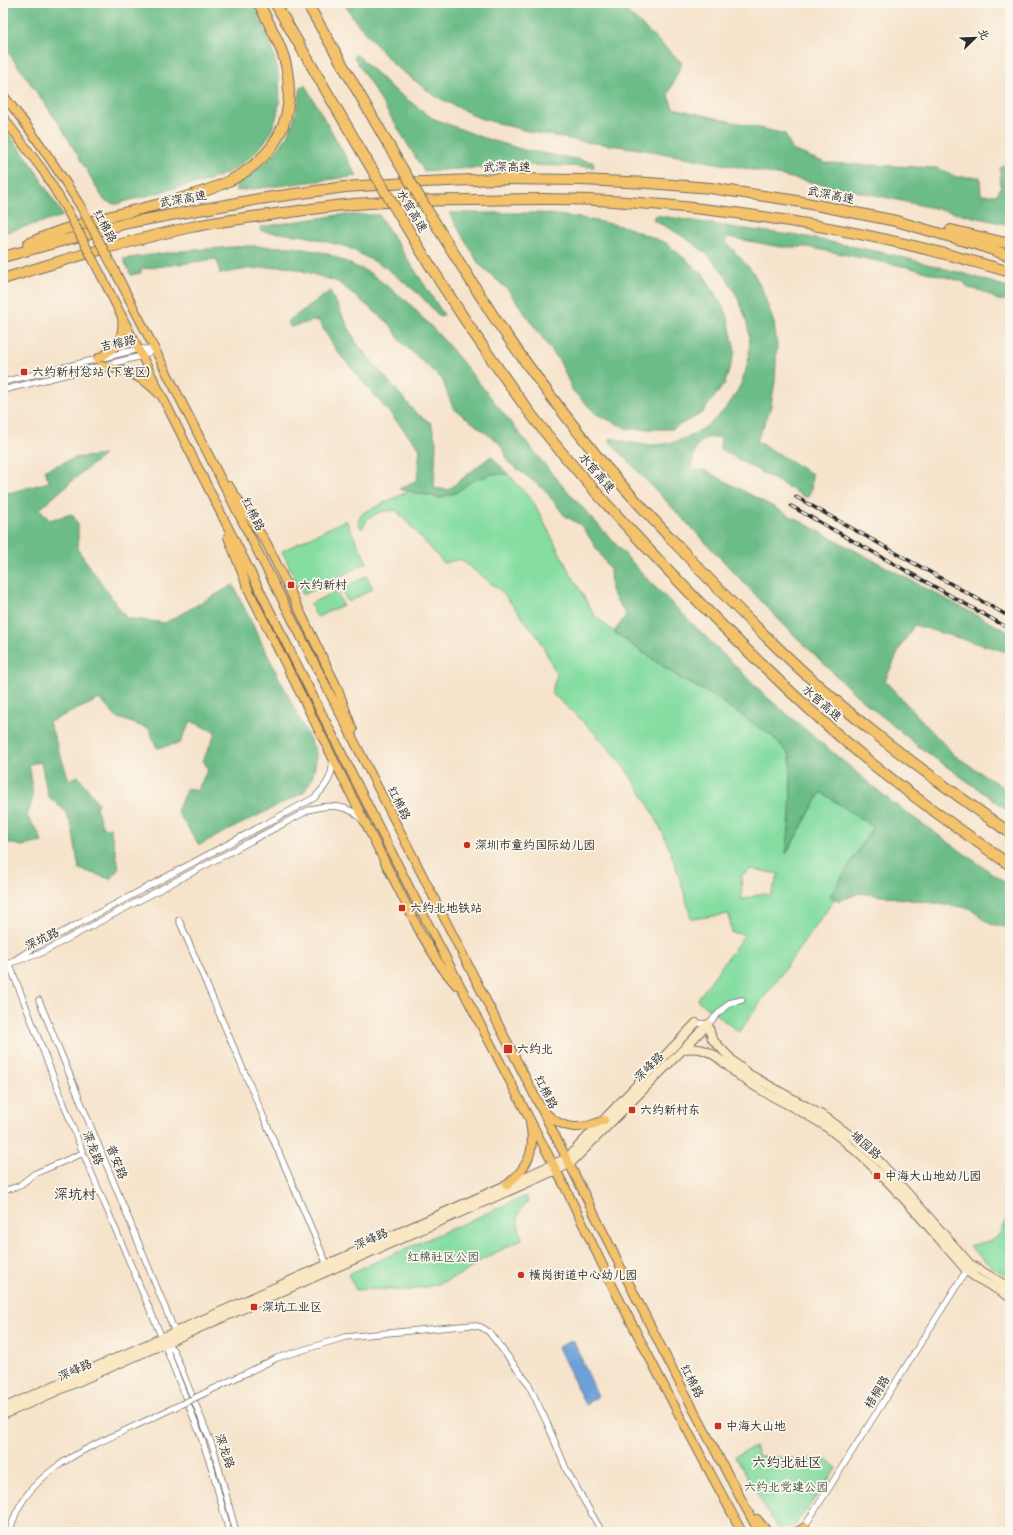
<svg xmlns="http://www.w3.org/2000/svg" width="1013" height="1535" font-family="Pangolin,'LXGW WenKai TC',sans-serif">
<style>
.green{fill:#85dda1;stroke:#588466;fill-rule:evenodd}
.forest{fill:#6cbc87;stroke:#4c7459}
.water{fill:#6da0d8;stroke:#4c6682}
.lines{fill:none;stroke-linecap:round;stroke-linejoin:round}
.street-casing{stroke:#726b63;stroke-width:7}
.secondary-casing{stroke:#726b63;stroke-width:10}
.primary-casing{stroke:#726b63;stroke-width:10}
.highway-casing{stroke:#726b63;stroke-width:12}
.street{stroke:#fff;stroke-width:5.5}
.secondary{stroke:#fae7c3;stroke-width:8}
.primary{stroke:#f3c26a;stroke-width:8}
.highway{stroke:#f3c26a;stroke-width:10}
.rail-casing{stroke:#2b2b2b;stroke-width:3.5}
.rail{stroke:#fbf7ec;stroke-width:2;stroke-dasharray:6;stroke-linecap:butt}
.street-bridge-casing{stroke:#726b63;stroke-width:7;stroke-linecap:butt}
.primary-bridge-casing{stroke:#726b63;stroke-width:10;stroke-linecap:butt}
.highway-bridge-casing{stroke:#726b63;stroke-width:12;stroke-linecap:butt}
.street-bridge{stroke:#fff;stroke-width:5.5}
.primary-bridge{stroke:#f3c26a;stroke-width:8}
.highway-bridge{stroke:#f3c26a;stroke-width:10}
.poi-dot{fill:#c8321e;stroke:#fbf7ec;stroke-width:1.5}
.labels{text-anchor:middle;stroke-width:3.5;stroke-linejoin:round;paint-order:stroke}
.street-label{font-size:12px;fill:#2b2b2b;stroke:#fbf7ec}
.poi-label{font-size:12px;fill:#2b2b2b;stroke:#fbf7ec;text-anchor:start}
.park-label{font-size:12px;fill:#425848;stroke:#fbf7ec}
.quarter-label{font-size:14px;fill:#2b2b2b;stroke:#fbf7ec}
</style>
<rect width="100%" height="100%" fill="#fbf7ec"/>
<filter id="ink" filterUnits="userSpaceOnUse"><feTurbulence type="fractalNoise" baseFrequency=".025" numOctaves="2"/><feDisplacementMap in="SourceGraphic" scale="8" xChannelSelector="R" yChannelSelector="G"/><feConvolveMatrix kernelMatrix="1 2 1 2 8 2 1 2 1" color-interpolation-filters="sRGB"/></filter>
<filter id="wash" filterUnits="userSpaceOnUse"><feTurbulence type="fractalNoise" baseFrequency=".012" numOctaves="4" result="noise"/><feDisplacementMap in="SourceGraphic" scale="16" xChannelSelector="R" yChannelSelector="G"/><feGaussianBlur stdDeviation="0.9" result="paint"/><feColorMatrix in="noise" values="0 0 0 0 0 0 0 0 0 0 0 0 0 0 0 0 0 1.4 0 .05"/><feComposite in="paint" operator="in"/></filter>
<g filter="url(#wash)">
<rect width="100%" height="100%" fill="#f6e3cb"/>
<!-- green -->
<path class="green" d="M 492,473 L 508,474 L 534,503 L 568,569 L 595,616 L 614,632 L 649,657 L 680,678 L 710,694 L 771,735 L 790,755 C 792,788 790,820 787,853 L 821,792 L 873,827 L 830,896 L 835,899 L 739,1032 L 697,1000 L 745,934 L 732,933 L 729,914 L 691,919 C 668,821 629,757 551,693 L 557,675 L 539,638 L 501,591 L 460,559 L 444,563 L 396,510 L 379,512 L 367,519 L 363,528 L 361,528 L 358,522 L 360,516 L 365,512 L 409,491 L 440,498 L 457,492 L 470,482 ZM 751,869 L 779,874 L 770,896 L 763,893 L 742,900 L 741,876 Z
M 346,520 L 367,563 L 303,595 L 282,551 Z
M 367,576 L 373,589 L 348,602 L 341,589 Z
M 336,591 L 343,605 L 317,617 L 310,604 Z
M 526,1196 L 528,1202 C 514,1214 517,1222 522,1239 L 480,1261 L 464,1273 L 436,1285 L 404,1291 L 384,1289 L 356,1290 L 348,1274 Z
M 1010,1214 L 1010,1279 L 988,1264 L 969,1246 L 993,1240 L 1000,1233 Z
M 755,1447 L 759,1456 L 826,1460 L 837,1468 L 793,1528 L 777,1528 L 735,1456 Z"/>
<!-- forest -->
<path class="forest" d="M 3,3 L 253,3 C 283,63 301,130 232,170 C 213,182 192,184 171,189 C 157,193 144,197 130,200 C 126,201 120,204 115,204 C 112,204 107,201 104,200 L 60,125 L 3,45 Z
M 344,3 L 618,3 L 682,63 L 668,95 L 673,108 L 785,134 L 792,150 L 826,163 L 937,168 L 956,177 L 980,177 L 981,195 L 996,195 L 1001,188 L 1000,168 L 1010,159 L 1010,225 L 884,197 L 738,167 L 640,149 L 579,141 L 527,131 L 479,118 L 435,96 L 394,65 L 356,22 Z
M 356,54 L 392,88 L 432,118 L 481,137 L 524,150 L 593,162 L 594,167 L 527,165 L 424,171 L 354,57 Z
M 305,85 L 357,176 L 237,191 L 235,184 C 264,167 285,149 295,116 C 298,107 299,96 301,86 Z
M 3,127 L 29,160 L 63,216 L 3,233 Z
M 449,213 L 540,213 L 581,218 L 626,227 L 666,243 L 703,274 L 727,314 L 735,351 L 725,383 L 702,413 L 672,429 L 628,429 L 596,414 L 573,391 L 560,362 L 508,290 L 479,264 Z
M 339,215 L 379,215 L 444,315 L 440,317 L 419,294 L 385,267 L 347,247 L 305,236 L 261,231 L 260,227 Z
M 655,215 L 730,227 L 807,237 L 898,256 L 972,276 L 1010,288 L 1010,303 L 1006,300 L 998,300 L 982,291 L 968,288 L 964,282 L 907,267 L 807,247 L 780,247 L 728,237 L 725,241 L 753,272 L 762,289 L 774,323 L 777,346 L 775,382 L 770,410 L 757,441 L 812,474 L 811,490 L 807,498 L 720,449 L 721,437 L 705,438 L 696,447 L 690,470 L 704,470 L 1010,633 L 1010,653 L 914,625 L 901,646 L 885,681 L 954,755 L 1010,792 L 1010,812 L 918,746 L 855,694 L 783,624 L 609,441 L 611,438 C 622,441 635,444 647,445 C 706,447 755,392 749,334 C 746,311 734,288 721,270 C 704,247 678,233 653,220 Z
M 247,246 L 293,247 L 326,253 L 370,273 L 408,302 L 451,348 L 553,475 L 649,581 L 768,698 L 893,803 L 1010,886 L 1010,928 L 990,924 L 969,908 L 860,893 L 839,901 L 830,896 L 873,827 L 821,792 L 786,854 L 790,822 L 791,779 L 790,755 L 771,735 L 710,694 L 680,678 L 614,632 L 626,615 L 611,591 L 610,569 L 582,526 L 564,515 L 545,490 L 507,461 L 505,452 L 498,442 L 453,408 L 442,379 L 401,342 L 390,324 L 338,282 L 287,266 L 247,269 L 220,274 L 217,259 L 141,269 L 141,273 L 131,275 L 123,259 L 179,251 Z
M 330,291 L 357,344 L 416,413 L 431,423 L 436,443 L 434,488 L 448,490 L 491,456 L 508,474 L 492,474 L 470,482 L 457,492 L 440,498 L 399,489 L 417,480 L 420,449 L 336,350 L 318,320 L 290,327 L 288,321 Z
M 104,455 L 81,473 L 40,509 L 49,520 L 72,514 L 78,524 L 78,550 L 126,618 L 165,623 L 233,585 L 316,752 C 316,769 313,779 303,793 L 199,845 L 177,811 L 187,788 L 197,791 L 208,769 L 203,760 L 216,733 L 191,721 L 180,743 L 157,748 L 149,729 L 116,717 L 100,699 L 49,722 L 69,780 L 78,776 L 98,803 L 96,808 L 103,828 L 110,827 L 119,868 L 111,879 L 79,869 L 72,827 L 65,811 L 48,796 L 41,762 L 29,764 C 32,781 35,799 27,816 L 38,832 L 42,842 L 22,846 L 5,842 L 3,847 L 3,490 L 8,493 L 49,482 L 45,470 L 75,458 Z"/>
<!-- water -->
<path class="water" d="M 573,1340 L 598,1396 L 585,1405 L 558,1347 Z"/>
</g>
<g filter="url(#ink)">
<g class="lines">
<defs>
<path id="street" d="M 3,382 L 139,349 L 155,349
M 3,390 L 142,356 L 155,349
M 179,920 L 328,1267
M 13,961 L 35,947 L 314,798 C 325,788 334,776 332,760
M 9,963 L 83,1153 L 162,1338 L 200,1434 L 212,1469 L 229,1532
M 3,965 L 39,954 L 309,810 C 326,804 350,804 362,820
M 39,1000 L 175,1332
M 696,1023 L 708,1024 L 729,1003 L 742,1000
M 3,1191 L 19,1186 L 34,1174 L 83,1153
M 165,1341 L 174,1351 L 214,1450 L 236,1532
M 203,1394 L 277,1358 L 345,1337 L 472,1325 L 481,1327 L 489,1332 L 528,1383 L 547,1423 L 567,1471 L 602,1532
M 803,1529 L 968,1268
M 10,1532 C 23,1467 101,1443 154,1417"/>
<path id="secondary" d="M 708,1024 L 712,1039 L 736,1064 L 749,1074 L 827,1118 L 855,1139 L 882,1164 L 970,1264 L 1010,1288
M 683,1050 C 711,1042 725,1067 745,1080 C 772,1099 803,1110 829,1129 C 881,1168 924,1222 967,1271 L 975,1277 L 1010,1297
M 3,1408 L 567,1158 L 696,1023
M 3,1415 L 570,1164 L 708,1024"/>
<path id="primary" d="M 3,95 C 32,131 57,168 81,207
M 3,117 L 44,172 L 68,212
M 115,271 L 579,1183 C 637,1301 696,1417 759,1532
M 101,275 L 410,889 L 566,1189 L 614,1289 L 676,1409 L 742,1532
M 97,359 C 114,351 125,339 122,318
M 101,366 C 124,369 144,377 159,394
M 229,486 L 266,542 L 337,687 L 353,730
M 228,537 L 249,591 L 421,934 L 442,968 L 456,985
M 546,1113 C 564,1131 582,1130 604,1120
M 507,1185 C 528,1167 536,1151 530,1123
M 757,1519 L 768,1532
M 797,1532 L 805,1527"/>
<path id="highway" d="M 275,3 L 366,159
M 307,3 L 396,158
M 404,223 C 443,288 485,352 530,413 C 573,469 620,520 669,571 C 730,635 792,696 859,753 C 907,793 959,829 1010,865
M 435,223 C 455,255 475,288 496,320 C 528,367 562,412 597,456 C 622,487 650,516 677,545 C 739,612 805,678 877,735 C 920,769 965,801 1010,833
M 951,230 L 1010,244
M 28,244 C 73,222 130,213 179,199 C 203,192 229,184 249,169 C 282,145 294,110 287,70 C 283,47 269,25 259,3
M 3,257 L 127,223 L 259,199 L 345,187 L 423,182 L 498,179 L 580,180 L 649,183 L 710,188 L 791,200 L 896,221 L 979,245 L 1010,256
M 3,279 C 65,259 128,241 191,227 C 221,221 252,217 283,213 C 306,210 330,206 354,204 C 395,201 436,200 477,200 C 527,199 577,198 626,202 C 754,211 887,235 1010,272"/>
</defs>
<!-- street casing -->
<use href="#street" class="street-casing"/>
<!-- secondary casing -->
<use href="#secondary" class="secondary-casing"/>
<!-- primary casing -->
<use href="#primary" class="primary-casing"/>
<!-- highway casing -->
<use href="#highway" class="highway-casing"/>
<!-- street -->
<use href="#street" class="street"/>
<!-- secondary -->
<use href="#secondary" class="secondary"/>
<!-- primary -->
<use href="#primary" class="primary"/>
<!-- highway -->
<use href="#highway" class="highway"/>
<defs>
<path id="rail" d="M 796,497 L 1010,617
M 791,506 L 1010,629"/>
</defs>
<!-- rail casing -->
<use href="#rail" class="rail-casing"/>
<!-- rail -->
<use href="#rail" class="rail"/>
<defs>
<path id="street-bridge" d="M 154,1417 L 203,1394"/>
<path id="primary-bridge" d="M 81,207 L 115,271
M 68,212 L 101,275"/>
<path id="highway-bridge" d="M 396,158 L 435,223
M 366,159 L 404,223"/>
</defs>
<!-- street-bridge casing -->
<use href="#street-bridge" class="street-bridge-casing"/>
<!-- primary-bridge casing -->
<use href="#primary-bridge" class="primary-bridge-casing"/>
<!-- highway-bridge casing -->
<use href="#highway-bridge" class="highway-bridge-casing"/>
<!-- street-bridge -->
<use href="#street-bridge" class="street-bridge"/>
<!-- primary-bridge -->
<use href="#primary-bridge" class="primary-bridge"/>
<!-- highway-bridge -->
<use href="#highway-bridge" class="highway-bridge"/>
</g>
</g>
<!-- markers -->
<g class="poi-dot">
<rect x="20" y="368" width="8" height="8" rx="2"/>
<rect x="287" y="581" width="8" height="8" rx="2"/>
<circle cx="467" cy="845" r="4"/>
<rect x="398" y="904" width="8" height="8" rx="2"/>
<rect x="503" y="1044" width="10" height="10" rx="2"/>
<rect x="628" y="1106" width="8" height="8" rx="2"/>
<rect x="873" y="1172" width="8" height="8" rx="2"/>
<circle cx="521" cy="1275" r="4"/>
<rect x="250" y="1303" width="8" height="8" rx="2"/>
<rect x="714" y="1422" width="8" height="8" rx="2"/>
</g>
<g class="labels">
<!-- street labels -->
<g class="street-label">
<text x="507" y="171">武深高速</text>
<text transform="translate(831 195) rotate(11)" y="4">武深高速</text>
<text transform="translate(183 199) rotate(-10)" y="4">武深高速</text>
<text transform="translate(412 211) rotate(59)" y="4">水官高速</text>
<text transform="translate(105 226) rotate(62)" y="4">红棉路</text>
<text transform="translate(118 343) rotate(-12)" y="4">吉榕路</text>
<text transform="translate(597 473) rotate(49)" y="4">水官高速</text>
<text transform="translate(253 514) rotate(63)" y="4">红棉路</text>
<text transform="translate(822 703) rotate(41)" y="4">水官高速</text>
<text transform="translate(399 803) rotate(63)" y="4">红棉路</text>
<text transform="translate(42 939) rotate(-26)" y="4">深坑路</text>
<text transform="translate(649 1067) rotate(-45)" y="4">深峰路</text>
<text transform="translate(546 1092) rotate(63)" y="4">红棉路</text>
<text transform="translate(866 1145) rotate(42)" y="4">埔园路</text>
<text transform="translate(93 1148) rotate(68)" y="4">深龙路</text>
<text transform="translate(117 1162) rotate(68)" y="4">普安路</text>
<text transform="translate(371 1239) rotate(-24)" y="4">深峰路</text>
<text transform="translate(75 1370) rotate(-24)" y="4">深峰路</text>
<text transform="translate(692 1381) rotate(63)" y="4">红棉路</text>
<text transform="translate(877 1392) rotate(-58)" y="4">梧桐路</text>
<text transform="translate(225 1451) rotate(71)" y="4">深龙路</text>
</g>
<!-- poi labels -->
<g class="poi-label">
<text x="32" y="376">六约新村总站 (下客区)</text>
<text x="299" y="589">六约新村</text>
<text x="475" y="849">深圳市童约国际幼儿园</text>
<text x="410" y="912">六约北地铁站</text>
<text x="517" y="1053">六约北</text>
<text x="640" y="1114">六约新村东</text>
<text x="885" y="1180">中海大山地幼儿园</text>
<text x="529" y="1279">横岗街道中心幼儿园</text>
<text x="262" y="1311">深坑工业区</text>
<text x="726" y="1430">中海大山地</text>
</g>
<!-- park labels -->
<g class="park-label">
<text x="443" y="1261">红棉社区公园</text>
<text x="786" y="1491">六约北党建公园</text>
</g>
<!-- quarter labels -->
<g class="quarter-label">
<text x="75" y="1199">深坑村</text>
<text x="787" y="1467">六约北社区</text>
</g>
</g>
<!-- margin -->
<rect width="1013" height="1535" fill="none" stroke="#fbf7ec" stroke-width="16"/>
<!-- north arrow -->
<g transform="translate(975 38) rotate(67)" stroke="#fbf7ec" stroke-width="3" paint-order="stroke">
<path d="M0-3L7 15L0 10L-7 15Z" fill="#2b2b2b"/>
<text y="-6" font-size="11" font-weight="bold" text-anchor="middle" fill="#2b2b2b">北</text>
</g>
</svg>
